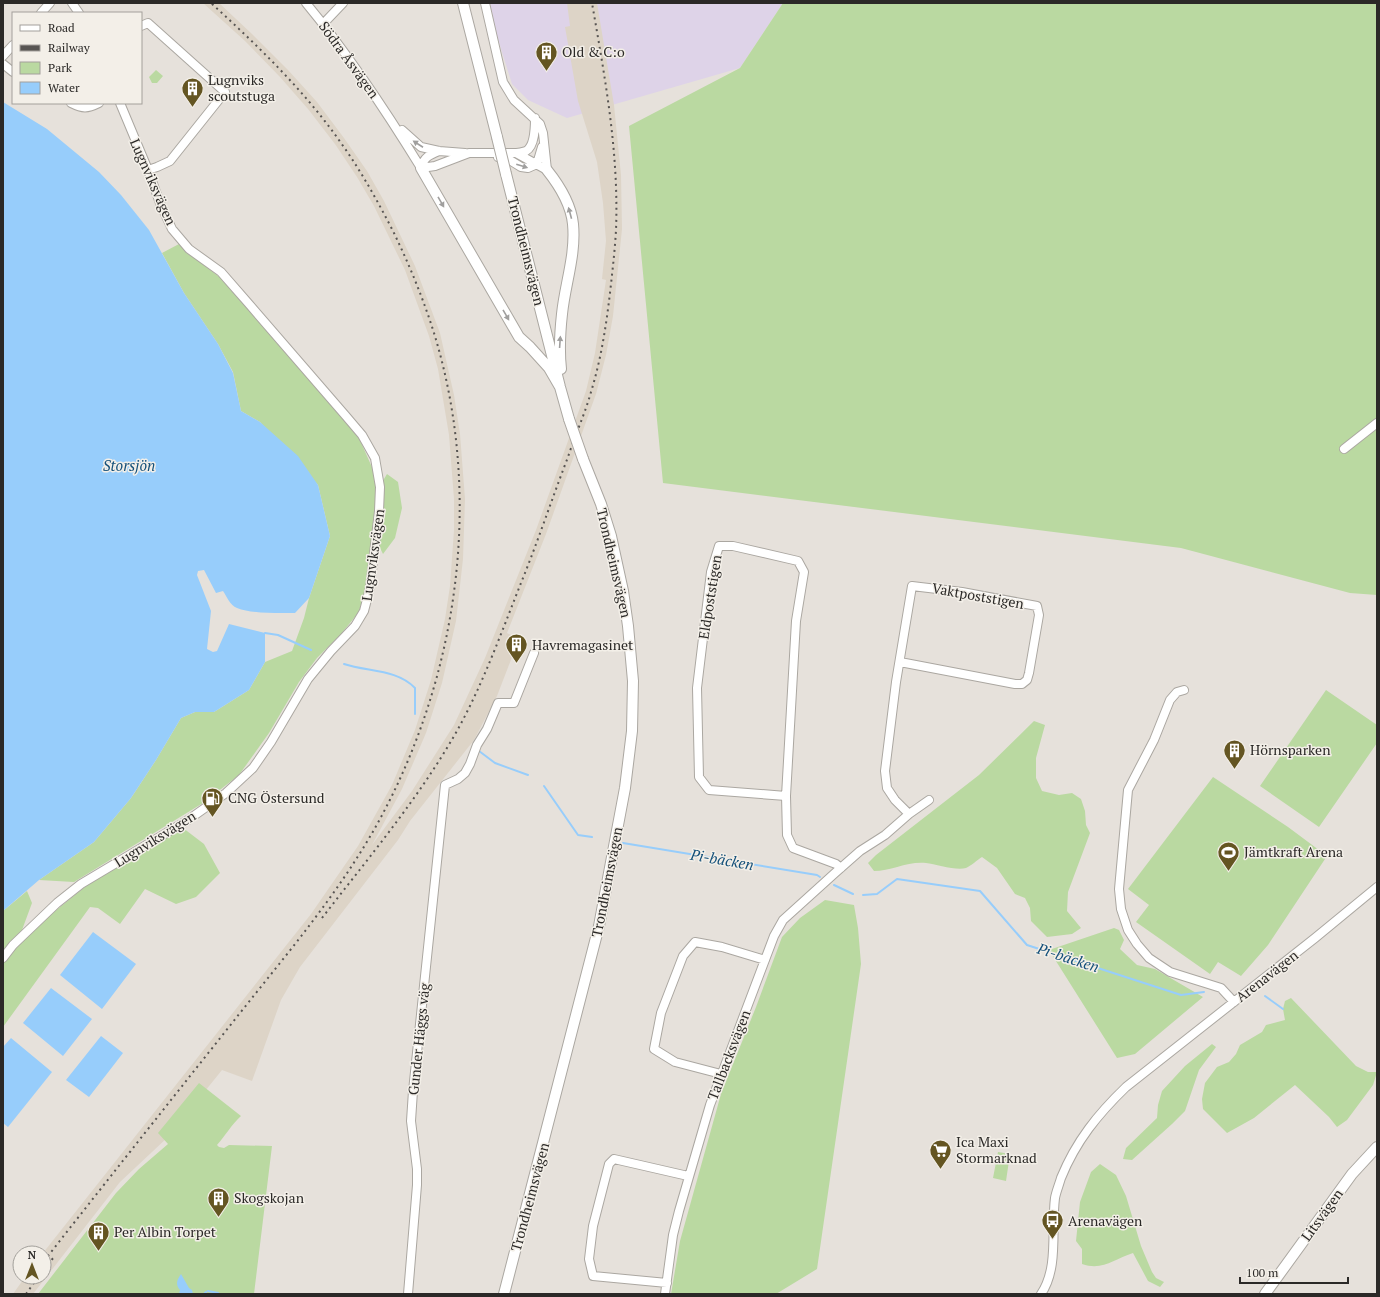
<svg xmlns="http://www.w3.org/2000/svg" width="1380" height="1297" font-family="'PT Serif',serif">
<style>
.industrial{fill:#ded3e8}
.built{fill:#ddd4c7}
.green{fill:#bad9a1}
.water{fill:#97cdfb}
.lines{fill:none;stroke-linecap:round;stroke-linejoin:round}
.stream{stroke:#97cdfb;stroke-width:2}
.minor-casing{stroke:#aba7a1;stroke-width:10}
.major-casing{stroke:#aba7a1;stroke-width:12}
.minor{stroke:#fff;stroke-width:8}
.major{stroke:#fff;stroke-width:10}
.rail{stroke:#585553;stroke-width:2;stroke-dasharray:2 4;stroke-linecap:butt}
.major-bridge-casing{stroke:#aba7a1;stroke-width:12;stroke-linecap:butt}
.major-bridge{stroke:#fff;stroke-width:10}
.oneway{fill:#a09f9e}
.labels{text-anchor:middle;stroke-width:3;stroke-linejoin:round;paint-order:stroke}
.poi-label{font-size:14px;fill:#2b2927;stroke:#f3efe8;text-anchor:start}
.street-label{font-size:14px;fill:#2b2927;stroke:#f3efe8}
.water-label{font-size:15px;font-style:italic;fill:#14507a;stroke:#f3efe8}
</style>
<rect width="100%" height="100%" fill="#e6e1db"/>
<!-- industrial -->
<path class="industrial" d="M 490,3 L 783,3 L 740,68 L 567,118 L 528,100 L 512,84 L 497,36 Z"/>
<!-- built -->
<path class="built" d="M 203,3 L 219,3 L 252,34 L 288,70 L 317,102 L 344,138 L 367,171 L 384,201 L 415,266 L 440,333 L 454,395 L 460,434 L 465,499 L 463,559 L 456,621 L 442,683 L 426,733 L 402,789 L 372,845 L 412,791 L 454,725 L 485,658 L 536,530 L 586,391 L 595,353 L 606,280 L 602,279 L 606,241 L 603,203 L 597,162 L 578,101 L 565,27 L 570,26 L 567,3 L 597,3 L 614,105 L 621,175 L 622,229 L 613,316 L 606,355 L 596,394 L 546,534 L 507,633 L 519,639 L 497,696 L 474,740 L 410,821 L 398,840 L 300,967 L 281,1000 L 252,1081 L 222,1070 L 168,1137 L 120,1182 L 33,1294 L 13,1294 L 25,1277 L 44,1277 L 43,1253 L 311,914 L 358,846 L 392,785 L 415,730 L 431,680 L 445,619 L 450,586 L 454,530 L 454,499 L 449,435 L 438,369 L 429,336 L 405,270 L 374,206 L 357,177 L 335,144 L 308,109 L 280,77 L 245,41 Z"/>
<!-- green -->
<path class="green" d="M 783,3 L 1377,3 L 1377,595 L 1350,593 L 1181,548 L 663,483 L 629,126 L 740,68 Z
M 156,70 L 163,76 L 157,83 L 152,83 L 149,77 Z
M 179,244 L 192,256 L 222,279 L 318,387 L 359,438 L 375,474 L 375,509 L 367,582 L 359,612 L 341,634 L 317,658 L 299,682 L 269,733 L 239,775 L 203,803 L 74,882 L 39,880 L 94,842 L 131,798 L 156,760 L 181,718 L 195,712 L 214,712 L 249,690 L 265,662 L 292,651 L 304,618 L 309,598 L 330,536 L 318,485 L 260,422 L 241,411 L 233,372 L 218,344 L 184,293 L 162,253 Z
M 387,474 L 398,482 L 402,508 L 395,538 L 383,554 L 379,546 L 384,507 L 384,479 Z
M 1326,690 L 1377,725 L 1377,743 L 1319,827 L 1260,786 Z
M 1034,721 L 1045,725 L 1036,758 L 1036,778 L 1042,791 L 1059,795 L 1072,793 L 1081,799 L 1085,811 L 1086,825 L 1090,833 L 1068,892 L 1067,911 L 1081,928 L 1072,934 L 1047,937 L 1031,921 L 1030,908 L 1025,898 L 1015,894 L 997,868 L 982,857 C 977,860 971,866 966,868 C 956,871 936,864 926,863 C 908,861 891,871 874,871 L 868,863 L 876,855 L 979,775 Z
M 1213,777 L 1288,827 L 1327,856 L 1268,945 L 1241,976 L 1218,962 L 1210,974 L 1136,922 L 1149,905 L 1128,889 Z
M 183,828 L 204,844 L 220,873 L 196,897 L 176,904 L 145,889 L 120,924 L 98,908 L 90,907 L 3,1027 L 3,963 L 10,954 L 44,920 L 86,886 L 133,857 Z
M 27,891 L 32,903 L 22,930 L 3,950 L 3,911 Z
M 825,900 L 854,905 L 858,928 L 861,964 L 817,1269 L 776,1294 L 671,1294 L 680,1241 L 721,1094 L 756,1007 L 782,937 L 800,918 Z
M 1114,928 L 1119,930 L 1124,940 L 1120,949 L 1137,965 L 1155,969 L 1203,997 L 1135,1054 L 1117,1058 L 1049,950 Z
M 1291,998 L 1356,1066 L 1368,1072 L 1377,1072 L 1373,1085 L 1347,1120 L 1337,1127 L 1329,1117 L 1295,1085 L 1254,1118 L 1227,1133 L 1203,1109 L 1202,1099 L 1205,1083 L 1217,1067 L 1229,1062 L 1236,1054 L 1240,1045 L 1262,1032 L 1266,1025 L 1285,1020 L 1283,1009 L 1285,1001 Z
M 1212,1044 L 1216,1047 L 1199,1070 L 1185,1111 L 1172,1124 L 1132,1160 L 1123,1159 L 1126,1148 L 1157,1118 L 1158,1105 L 1162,1091 L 1185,1066 Z
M 199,1083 L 241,1116 C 231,1125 226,1135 217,1145 L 219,1147 L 224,1148 L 229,1145 L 272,1146 L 254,1294 L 38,1294 L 116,1193 L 139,1169 L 168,1144 L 158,1133 Z
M 998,1152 L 1010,1154 L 1006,1181 L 993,1178 Z
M 1100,1164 L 1116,1175 L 1126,1196 L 1141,1246 L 1152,1272 L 1156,1278 L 1164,1282 L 1160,1287 L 1148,1281 L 1133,1253 C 1114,1259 1103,1271 1082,1264 L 1082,1249 L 1076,1241 L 1080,1202 L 1091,1172 Z"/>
<!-- water -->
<path class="water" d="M 3,102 L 47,129 L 99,172 L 121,195 L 149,230 L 184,293 L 218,344 L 233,373 L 241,411 L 260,422 L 298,456 L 318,485 L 330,536 L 309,598 L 295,613 C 279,613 252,614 237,608 C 230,605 227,597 223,591 L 216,593 L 204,570 L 198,571 L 197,575 L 211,611 L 207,649 L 213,652 L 217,651 L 229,624 L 265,633 L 265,662 L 249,690 L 214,712 L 195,712 L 181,718 L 156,760 L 131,798 L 94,842 L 39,880 L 3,911 Z
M 93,932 L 136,964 L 102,1009 L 60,975 Z
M 51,988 L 92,1019 L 63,1056 L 23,1023 Z
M 101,1036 L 123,1053 L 89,1097 L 66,1080 Z
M 11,1038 L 52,1072 L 8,1127 L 3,1123 L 3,1047 Z
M 181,1274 L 189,1288 L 192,1290 L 193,1294 L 179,1294 L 180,1290 C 175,1284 177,1280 181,1274 Z"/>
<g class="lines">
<!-- stream -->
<path class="stream" d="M 265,633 L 278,635 L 311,650
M 344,664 C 368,672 397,669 415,688 L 415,714
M 479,751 L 495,763 L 528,775
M 544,786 L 578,835 L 592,837
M 623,843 L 817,875 L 820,877
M 834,885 L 853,894
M 863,895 L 877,894 L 897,879 L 980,891 L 1027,945 L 1181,995 L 1204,992
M 1265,996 L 1283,1009
M 208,1291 L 218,1293
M 204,1294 L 206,1292"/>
<defs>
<path id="minor" d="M 72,3 L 79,13
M 306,3 C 349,55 386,111 421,168
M 485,3 L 503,82 L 514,100 L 540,124 L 543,133 L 547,170
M 41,13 L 50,3
M 323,24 L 343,3
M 141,26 L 148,23 L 225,92 L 170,161 L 157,167 L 148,170
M 3,56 L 13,45
M 3,64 L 13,72
M 71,103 C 83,109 87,109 99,103
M 402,130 L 421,147 L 439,151 L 465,153
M 439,151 C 429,155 424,157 421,168 L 435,166 L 469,153 L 516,153 L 547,170
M 516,153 C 519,153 523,152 526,151 C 535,146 535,127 535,118
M 498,157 L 508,159 L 521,167 L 528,168 L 537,164 L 542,147
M 1344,449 L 1377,423
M 900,662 L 1015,684 L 1022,684 L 1027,680 L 1029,673 L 1039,615 L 1037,606 L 962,592 L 912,586 L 896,682 L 885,771 L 887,788 L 895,800 L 909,814
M 1184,690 L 1177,692 L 1170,700 L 1154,740 L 1128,790 L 1119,889 L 1121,909 L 1128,930 L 1137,944 L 1149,958 L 1170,972 L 1221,988 L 1234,1002
M 786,796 L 709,790 L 699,777 L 697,688 L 711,572 L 719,546 L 733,546 L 798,561 L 804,572 L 796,621 L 786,796 L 787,835 L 793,848 L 836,864 L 841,868
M 3,958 L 13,945 L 57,903 L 81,884 L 188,820 L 226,793 L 253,768 L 271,742 L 308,679 L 331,651 L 355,626 L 364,611 L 370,588 L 379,511 L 380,487 L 375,458 L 362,435 L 345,415 L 249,304 L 221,272 L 189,249 L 172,229 L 160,203 L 148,170 L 120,103
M 721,1074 L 675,1062 L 654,1049 L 661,1013 L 683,956 L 695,942 L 722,947 L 765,960
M 667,1283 L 593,1276 L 589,1259 L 593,1226 L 609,1164 L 614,1159 L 688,1176
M 408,1294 L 417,1185 L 417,1169 L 411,1121 L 413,1091 L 445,785 L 458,779 L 465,773 L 470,764 L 477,745 L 487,729 L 498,703 L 514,703 L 534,653
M 665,1294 L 673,1235 L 679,1211 L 710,1105 L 774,936 L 783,920 L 835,873 L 860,851 L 885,835 L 909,814 L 929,800
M 1041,1294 C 1059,1268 1051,1229 1055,1198 C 1056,1192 1059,1185 1061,1178 C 1076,1141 1098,1114 1126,1087 L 1315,938 L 1377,887"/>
<path id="major" d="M 463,3 L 497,137
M 421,168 L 519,337 L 530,347 L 549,368 L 560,387
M 547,170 C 559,185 571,204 573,224 C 576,255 565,284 562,314 C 560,332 559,351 561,369
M 506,174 L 560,387 L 569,419
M 504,1294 L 599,926 L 625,788 L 632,731 L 633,681 L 628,626 L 623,591 L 611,536 L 601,504 L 583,459
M 1265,1294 L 1352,1174 L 1377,1147"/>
</defs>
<!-- minor casing -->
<use href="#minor" class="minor-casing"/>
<!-- major casing -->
<use href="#major" class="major-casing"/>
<!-- minor -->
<use href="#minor" class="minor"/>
<!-- major -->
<use href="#major" class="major"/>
<!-- rail -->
<path class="rail" d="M 322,918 C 369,857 420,797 458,729 C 485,680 504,625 525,573 C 540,535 553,496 568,457 C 575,435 585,414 591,392 C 602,356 607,320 611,284 C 613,266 615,248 616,230 C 619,153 605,78 592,3
M 44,1261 C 109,1178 175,1095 240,1013 C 290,950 343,888 381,817 C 460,670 483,493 434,333 C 423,298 409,264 393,231 C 377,200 361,171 341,143 C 304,90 258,46 211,3
M 44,1269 L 54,1257
M 26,1294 L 38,1277"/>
<defs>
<path id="major-bridge" d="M 497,137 L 506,174
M 569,419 L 583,459"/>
</defs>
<!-- major-bridge casing -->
<use href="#major-bridge" class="major-bridge-casing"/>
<!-- major-bridge -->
<use href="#major-bridge" class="major-bridge"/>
</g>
<!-- one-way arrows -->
<defs><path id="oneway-solid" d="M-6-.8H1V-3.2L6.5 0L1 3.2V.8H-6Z"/></defs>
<g class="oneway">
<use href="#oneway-solid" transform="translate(418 144) rotate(-147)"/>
<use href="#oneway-solid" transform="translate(522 166) rotate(17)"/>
<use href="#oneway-solid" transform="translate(441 202) rotate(60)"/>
<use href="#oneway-solid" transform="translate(570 213) rotate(-105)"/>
<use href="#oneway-solid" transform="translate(506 315) rotate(60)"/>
<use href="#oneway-solid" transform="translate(560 342) rotate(-86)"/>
</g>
<!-- icons -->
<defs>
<symbol id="building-pin" viewBox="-11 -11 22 30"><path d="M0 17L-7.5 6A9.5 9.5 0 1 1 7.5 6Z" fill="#645522" stroke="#f3efe8"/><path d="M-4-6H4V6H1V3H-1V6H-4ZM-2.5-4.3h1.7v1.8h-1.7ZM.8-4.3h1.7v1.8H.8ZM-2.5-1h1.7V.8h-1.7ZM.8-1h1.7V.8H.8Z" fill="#fff"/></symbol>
<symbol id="fuel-pin" viewBox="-11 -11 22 30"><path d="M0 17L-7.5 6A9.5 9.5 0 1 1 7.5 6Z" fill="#645522" stroke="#f3efe8"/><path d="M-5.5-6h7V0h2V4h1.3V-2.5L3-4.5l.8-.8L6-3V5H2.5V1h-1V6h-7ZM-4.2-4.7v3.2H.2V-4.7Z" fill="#fff"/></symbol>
<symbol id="stadium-pin" viewBox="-11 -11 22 30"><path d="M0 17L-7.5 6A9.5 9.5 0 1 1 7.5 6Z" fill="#645522" stroke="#f3efe8"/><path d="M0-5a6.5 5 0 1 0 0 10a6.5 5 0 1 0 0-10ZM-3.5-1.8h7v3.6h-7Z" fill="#fff"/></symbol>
<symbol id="supermarket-pin" viewBox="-11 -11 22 30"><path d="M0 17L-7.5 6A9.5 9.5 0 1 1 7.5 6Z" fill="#645522" stroke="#f3efe8"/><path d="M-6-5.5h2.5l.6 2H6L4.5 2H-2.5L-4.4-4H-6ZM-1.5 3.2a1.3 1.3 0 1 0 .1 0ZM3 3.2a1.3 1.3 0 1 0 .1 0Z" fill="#fff"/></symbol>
<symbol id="bus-pin" viewBox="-11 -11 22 30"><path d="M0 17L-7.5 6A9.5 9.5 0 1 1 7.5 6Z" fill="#645522" stroke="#f3efe8"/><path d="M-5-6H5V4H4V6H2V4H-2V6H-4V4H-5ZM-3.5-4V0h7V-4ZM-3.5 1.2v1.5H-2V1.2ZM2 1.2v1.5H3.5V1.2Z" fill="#fff"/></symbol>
</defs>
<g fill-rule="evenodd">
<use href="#building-pin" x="534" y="40" width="25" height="34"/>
<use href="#building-pin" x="180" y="76" width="25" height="34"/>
<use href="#building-pin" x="504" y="632" width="25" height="34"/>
<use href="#building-pin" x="1222" y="738" width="25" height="34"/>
<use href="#fuel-pin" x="200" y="786" width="25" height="34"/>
<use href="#stadium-pin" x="1216" y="840" width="25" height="34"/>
<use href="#supermarket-pin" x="928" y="1138" width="25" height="34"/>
<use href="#building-pin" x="206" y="1186" width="25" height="34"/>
<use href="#bus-pin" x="1040" y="1208" width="25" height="34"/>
<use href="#building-pin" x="86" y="1220" width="25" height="34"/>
</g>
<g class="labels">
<!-- poi labels -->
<g class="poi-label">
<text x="562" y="57">Old &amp; C:o</text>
<text x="208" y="85">Lugnviks<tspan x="208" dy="16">scoutstuga</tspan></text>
<text x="532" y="650">Havremagasinet</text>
<text x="1250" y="755">Hörnsparken</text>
<text x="228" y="803">CNG Östersund</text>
<text x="1244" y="857">Jämtkraft Arena</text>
<text x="956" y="1147">Ica Maxi<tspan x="956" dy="16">Stormarknad</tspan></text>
<text x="234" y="1203">Skogskojan</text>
<text x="1068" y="1226">Arenavägen</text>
<text x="114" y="1237">Per Albin Torpet</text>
</g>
<!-- street labels -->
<g class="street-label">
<text transform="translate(349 60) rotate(54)" y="5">Södra Åsvägen</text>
<text transform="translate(153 182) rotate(66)" y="5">Lugnviksvägen</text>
<text transform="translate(526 251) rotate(76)" y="5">Trondheimsvägen</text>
<text transform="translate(373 555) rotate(-82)" y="5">Lugnviksvägen</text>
<text transform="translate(614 563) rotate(77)" y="5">Trondheimsvägen</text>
<text transform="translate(978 596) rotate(10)" y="5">Vaktpoststigen</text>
<text transform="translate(710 597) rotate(-81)" y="5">Eldpoststigen</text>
<text transform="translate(155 839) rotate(-32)" y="5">Lugnviksvägen</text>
<text transform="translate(607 882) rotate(-79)" y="5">Trondheimsvägen</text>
<text transform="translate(1267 976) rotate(-38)" y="5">Arenavägen</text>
<text transform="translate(419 1039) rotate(-84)" y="5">Gunder Häggs väg</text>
<text transform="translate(729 1055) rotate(-69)" y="5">Tallbacksvägen</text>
<text transform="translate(530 1197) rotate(-75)" y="5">Trondheimsvägen</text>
<text transform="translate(1322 1215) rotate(-54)" y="5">Litsvägen</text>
</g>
<!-- water labels -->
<g class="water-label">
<text x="129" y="471">Storsjön</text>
<text transform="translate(722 860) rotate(10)" y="5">Pi-bäcken</text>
<text transform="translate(1068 958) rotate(18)" y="5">Pi-bäcken</text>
</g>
</g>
<!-- border -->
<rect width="1380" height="1297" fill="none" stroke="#2b2927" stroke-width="8"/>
<!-- legend -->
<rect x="12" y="12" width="130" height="92" fill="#f3efe8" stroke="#a3a09b"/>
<rect x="20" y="25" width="20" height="6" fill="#ffffff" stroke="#a3a09b"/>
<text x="48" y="32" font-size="12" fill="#2b2927">Road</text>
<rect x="20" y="45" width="20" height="6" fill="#585553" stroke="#a3a09b"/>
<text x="48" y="52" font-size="12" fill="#2b2927">Railway</text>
<rect x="20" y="62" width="20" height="12" fill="#bad9a1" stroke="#a3a09b"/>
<text x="48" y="72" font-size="12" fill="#2b2927">Park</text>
<rect x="20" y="82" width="20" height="12" fill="#97cdfb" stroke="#a3a09b"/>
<text x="48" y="92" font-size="12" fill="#2b2927">Water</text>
<!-- north arrow -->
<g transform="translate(32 1265)"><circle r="19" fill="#f3efe8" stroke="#a3a09b"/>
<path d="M0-3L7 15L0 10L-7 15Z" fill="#645522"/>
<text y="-6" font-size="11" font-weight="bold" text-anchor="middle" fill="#2b2927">N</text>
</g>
<!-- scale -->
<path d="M1240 1277v6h108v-6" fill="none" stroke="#2b2927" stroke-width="2"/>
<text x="1246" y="1277" font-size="12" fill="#2b2927" stroke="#f3efe8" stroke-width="3" paint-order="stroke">100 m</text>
</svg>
